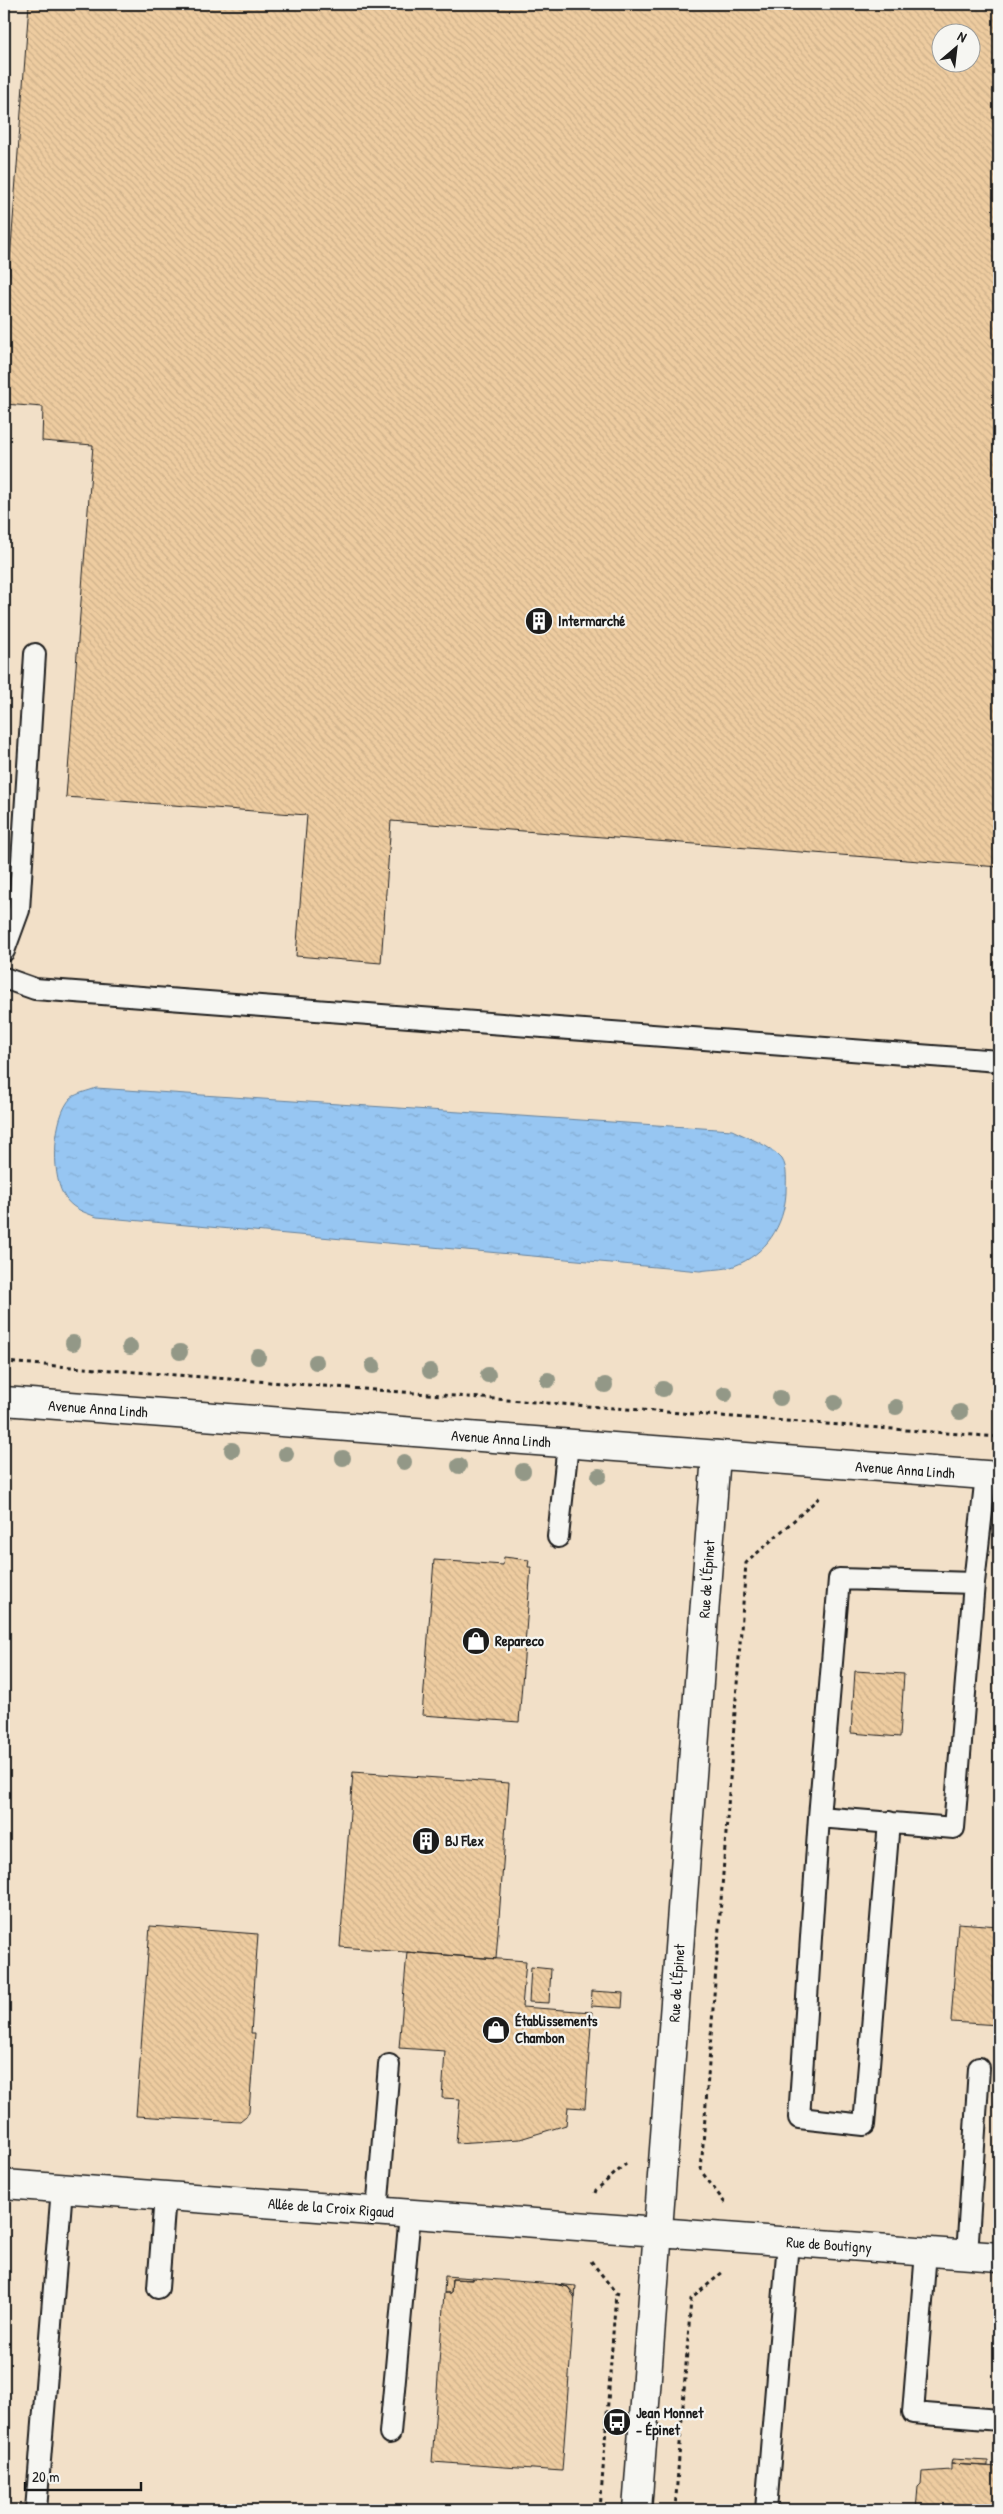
<svg xmlns="http://www.w3.org/2000/svg" width="1003" height="2514" font-family="'Patrick Hand',sans-serif">
<style>
.built{fill:#f2e0c8;fill-rule:evenodd}
.water{fill:url(#water-ripples);stroke:#66829c}
.building{fill:url(#building-back-hatch);stroke:#1c1c1c;fill-rule:evenodd}
.lines{fill:none;stroke-linecap:round;stroke-linejoin:round}
.service-casing{stroke:#1c1c1c;stroke-width:24}
.minor-casing{stroke:#1c1c1c;stroke-width:31}
.secondary-casing{stroke:#1c1c1c;stroke-width:31}
.path{stroke:#1c1c1c;stroke-width:3;stroke-dasharray:4 4;stroke-linecap:butt}
.service{stroke:#f6f6f2;stroke-width:20}
.minor{stroke:#f6f6f2;stroke-width:28}
.secondary{stroke:#f6f6f2;stroke-width:28}
.tree{fill:#939887}
.labels{text-anchor:middle;stroke-width:4.5;stroke-linejoin:round;paint-order:stroke}
.poi-label{font-size:15px;font-weight:bold;fill:#1c1c1c;stroke:#f6f6f2;text-anchor:start}
.street-label{font-size:15px;fill:#1c1c1c;stroke:#f6f6f2}
</style>
<defs>
<pattern id="water-ripples" width="26" height="14" patternUnits="userSpaceOnUse" patternTransform="scale(1.25)"><rect width="26" height="14" fill="#97c6f2"/><path d="M2 4q2-2 4 0t4 0M15 11q2-2 4 0t4 0" fill="none" stroke="#82aacf"/></pattern>
<pattern id="building-back-hatch" width="6" height="6" patternUnits="userSpaceOnUse" patternTransform="scale(1.25)"><rect width="6" height="6" fill="#eecca0"/><path d="M-1 5l2 2M0 0l6 6M5-1l2 2" fill="none" stroke="#ccaf89"/></pattern>
</defs>
<rect width="100%" height="100%" fill="#f4e9d9"/>
<filter id="ink" filterUnits="userSpaceOnUse"><feTurbulence type="fractalNoise" baseFrequency=".02" numOctaves="2"/><feDisplacementMap in="SourceGraphic" scale="10" xChannelSelector="R" yChannelSelector="G"/><feConvolveMatrix kernelMatrix="1 2 1 2 8 2 1 2 1" color-interpolation-filters="sRGB"/></filter>
<g filter="url(#ink)">
<!-- built -->
<path class="built" d="M 4,4 L 999,4 L 999,2510 L 4,2510 ZM 940,32 L 970,32 L 970,62 L 940,62 Z"/>
<!-- water -->
<path class="water" d="M 96,1088 L 732,1130 C 748,1138 770,1145 782,1159 C 788,1168 786,1183 786,1193 C 784,1226 766,1254 734,1266 C 724,1270 710,1269 700,1271 L 97,1217 C 83,1212 70,1208 63,1194 C 51,1172 53,1116 71,1098 C 77,1093 89,1091 96,1088 Z"/>
<!-- building -->
<path class="building" d="M 29,4 L 999,4 L 999,867 L 391,821 L 381,963 L 296,956 L 307,815 L 66,797 L 93,445 L 42,441 L 43,407 L 4,404 L 4,342 ZM 940,32 L 970,32 L 970,62 L 940,62 Z
M 504,1557 L 529,1560 L 528,1567 L 531,1567 L 519,1722 L 422,1715 L 434,1560 L 503,1565 Z
M 855,1671 L 904,1674 L 900,1737 L 851,1733 Z
M 353,1772 L 509,1783 L 496,1959 L 340,1947 Z
M 958,1923 L 999,1926 L 999,2025 L 951,2022 Z
M 150,1926 L 258,1934 L 251,2033 L 255,2033 L 249,2111 L 246,2117 L 240,2122 L 136,2116 Z
M 407,1952 L 526,1961 L 522,2007 L 592,2012 L 585,2108 L 568,2107 L 566,2125 L 520,2139 L 456,2143 L 460,2099 L 442,2098 L 445,2051 L 399,2048 Z
M 531,1967 L 551,1969 L 549,2003 L 529,2002 Z
M 592,1991 L 623,1993 L 622,2008 L 591,2006 Z
M 445,2276 L 473,2278 L 473,2280 L 452,2279 L 451,2293 L 444,2293 Z
M 473,2278 L 555,2284 L 568,2287 L 575,2295 L 562,2471 L 432,2462 L 444,2293 L 451,2293 L 452,2279 L 473,2280 Z
M 555,2284 L 576,2286 L 575,2298 L 568,2287 Z
M 952,2459 L 988,2461 L 988,2466 L 951,2464 Z
M 951,2464 L 999,2467 L 999,2510 L 916,2510 L 918,2487 L 921,2484 L 922,2472 L 951,2470 Z"/>
<g class="lines">
<defs>
<path id="service" d="M 4,951 L 19,910 L 35,654
M 4,978 L 35,989 L 999,1061
M 558,1537 L 568,1444
M 974,1583 L 839,1579 L 819,1817 L 954,1828 L 974,1583 L 986,1475
M 819,1817 L 799,2118 L 864,2125 L 889,1822
M 377,2212 L 389,2065
M 926,2252 L 913,2413 L 999,2420
M 967,2255 L 979,2068
M 158,2288 L 165,2196
M 390,2433 L 410,2214
M 36,2510 L 62,2188
M 766,2510 L 788,2242"/>
<path id="minor" d="M 4,2184 L 999,2257
M 637,2510 L 716,1455"/>
<path id="secondary" d="M 4,1401 L 999,1476"/>
</defs>
<!-- service casing -->
<use href="#service" class="service-casing"/>
<!-- minor casing -->
<use href="#minor" class="minor-casing"/>
<!-- secondary casing -->
<use href="#secondary" class="secondary-casing"/>
<!-- path -->
<path class="path" d="M 4,1362 L 999,1437
M 595,2193 L 596,2190 L 626,2164
M 725,2203 L 701,2171 L 746,1563 L 820,1497
M 591,2261 L 616,2293 L 619,2294
M 600,2510 L 616,2293
M 675,2510 L 691,2299 L 724,2271"/>
<!-- service -->
<use href="#service" class="service"/>
<!-- minor -->
<use href="#minor" class="minor"/>
<!-- secondary -->
<use href="#secondary" class="secondary"/>
</g>
<!-- trees -->
<g class="tree">
<circle cx="73" cy="1343" r="8"/>
<circle cx="130" cy="1347" r="8"/>
<circle cx="180" cy="1352" r="8"/>
<circle cx="258" cy="1357" r="8"/>
<circle cx="316" cy="1362" r="8"/>
<circle cx="373" cy="1366" r="8"/>
<circle cx="430" cy="1371" r="8"/>
<circle cx="488" cy="1375" r="8"/>
<circle cx="548" cy="1380" r="8"/>
<circle cx="605" cy="1385" r="8"/>
<circle cx="663" cy="1389" r="8"/>
<circle cx="725" cy="1394" r="8"/>
<circle cx="780" cy="1398" r="8"/>
<circle cx="835" cy="1403" r="8"/>
<circle cx="896" cy="1407" r="8"/>
<circle cx="960" cy="1412" r="8"/>
<circle cx="232" cy="1450" r="8"/>
<circle cx="286" cy="1454" r="8"/>
<circle cx="343" cy="1458" r="8"/>
<circle cx="404" cy="1462" r="8"/>
<circle cx="459" cy="1466" r="8"/>
<circle cx="523" cy="1471" r="8"/>
<circle cx="599" cy="1476" r="8"/>
</g>
</g>
<!-- icons -->
<defs>
<symbol id="building-disc" viewBox="-11 -11 22 22"><circle r="9.5" fill="#1c1c1c" stroke="#f6f6f2"/><path d="M-4-6H4V6H1V3H-1V6H-4ZM-2.5-4.3h1.7v1.8h-1.7ZM.8-4.3h1.7v1.8H.8ZM-2.5-1h1.7V.8h-1.7ZM.8-1h1.7V.8H.8Z" fill="#fff"/></symbol>
<symbol id="shop-disc" viewBox="-11 -11 22 22"><circle r="9.5" fill="#1c1c1c" stroke="#f6f6f2"/><path d="M-5-2.5h2.3a2.7 3.5 0 0 1 5.4 0H5L5.5 6h-11ZM-1.5-2.5h3a1.5 2.3 0 0 0-3 0Z" fill="#fff"/></symbol>
<symbol id="bus-disc" viewBox="-11 -11 22 22"><circle r="9.5" fill="#1c1c1c" stroke="#f6f6f2"/><path d="M-5-6H5V4H4V6H2V4H-2V6H-4V4H-5ZM-3.5-4V0h7V-4ZM-3.5 1.2v1.5H-2V1.2ZM2 1.2v1.5H3.5V1.2Z" fill="#fff"/></symbol>
</defs>
<g fill-rule="evenodd">
<use href="#building-disc" x="523" y="605" width="32" height="32"/>
<use href="#shop-disc" x="460" y="1625" width="32" height="32"/>
<use href="#building-disc" x="410" y="1825" width="32" height="32"/>
<use href="#shop-disc" x="480" y="2014" width="32" height="32"/>
<use href="#bus-disc" x="601" y="2406" width="32" height="32"/>
</g>
<g class="labels">
<!-- poi labels -->
<g class="poi-label">
<text x="558" y="626">Intermarché</text>
<text x="495" y="1646">Repareco</text>
<text x="445" y="1846">BJ Flex</text>
<text x="515" y="2026">Établissements<tspan x="515" dy="17">Chambon</tspan></text>
<text x="636" y="2418">Jean Monnet<tspan x="636" dy="17">- Épinet</tspan></text>
</g>
<!-- street labels -->
<g class="street-label">
<text transform="translate(98 1409) rotate(4)" y="5">Avenue Anna Lindh</text>
<text transform="translate(501 1439) rotate(4)" y="5">Avenue Anna Lindh</text>
<text transform="translate(905 1470) rotate(4)" y="5">Avenue Anna Lindh</text>
<text transform="translate(707 1579) rotate(-86)" y="5">Rue de l'Épinet</text>
<text transform="translate(677 1983) rotate(-86)" y="5">Rue de l'Épinet</text>
<text transform="translate(331 2208) rotate(4)" y="5">Allée de la Croix Rigaud</text>
<text transform="translate(829 2245) rotate(4)" y="5">Rue de Boutigny</text>
</g>
</g>
<!-- margin -->
<rect width="1003" height="2514" fill="none" stroke="#f6f6f2" stroke-width="20"/>
<rect x="10" y="10" width="983" height="2494" fill="none" stroke="#1c1c1c" stroke-width="2" filter="url(#ink)"/>
<!-- north arrow -->
<g transform="translate(956 48) rotate(28)"><circle r="24" fill="#f6f6f2" stroke="#9f9f9c"/>
<path d="M0-4L9 19L0 12L-9 19Z" fill="#1c1c1c"/>
<text y="-8" font-size="14" font-weight="bold" text-anchor="middle" fill="#1c1c1c">N</text>
</g>
<!-- scale -->
<path d="M25 2482v8h116v-8" fill="none" stroke="#1c1c1c" stroke-width="2.5"/>
<text x="32" y="2482" font-size="15" fill="#1c1c1c" stroke="#f6f6f2" stroke-width="4" paint-order="stroke">20 m</text>
</svg>
